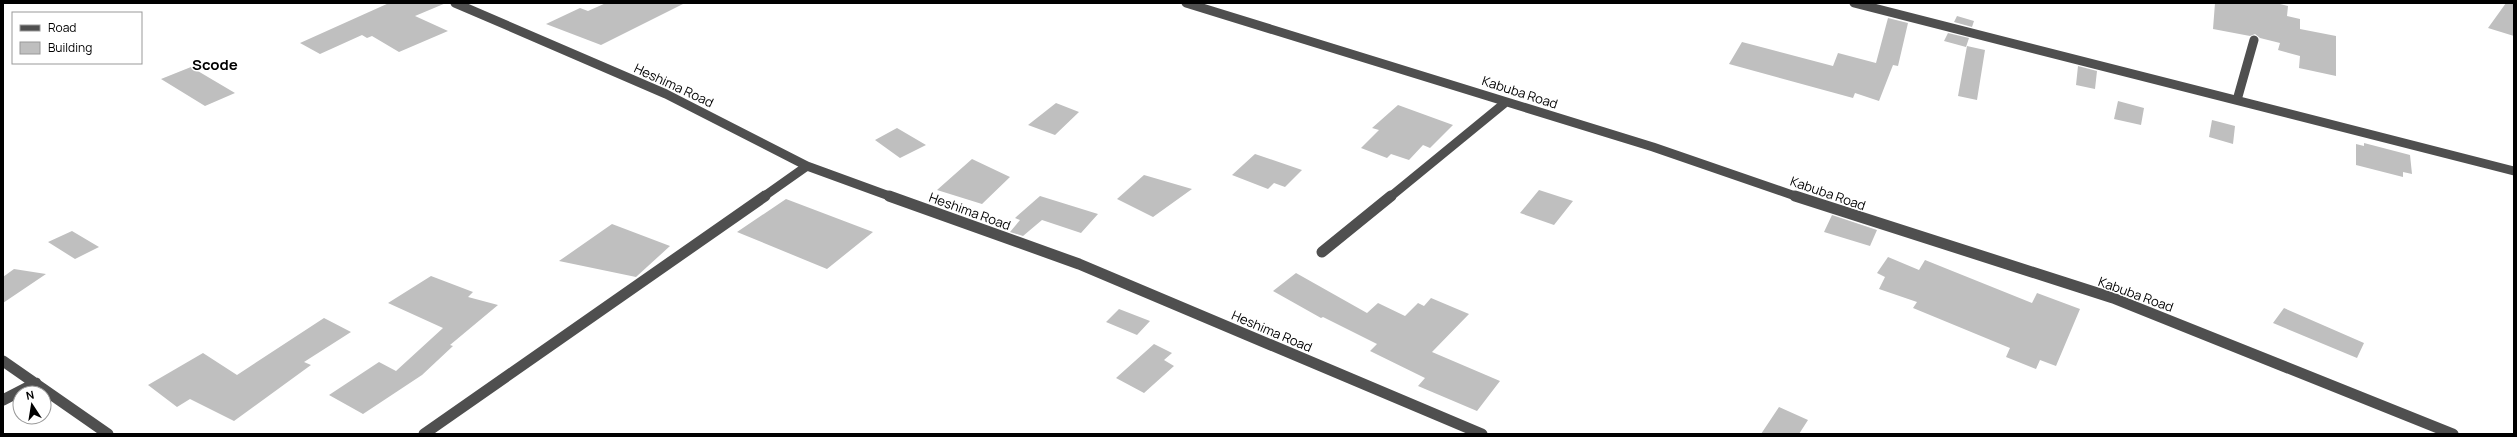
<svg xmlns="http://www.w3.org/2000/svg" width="2517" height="437" font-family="Manrope,sans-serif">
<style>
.building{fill:#bfbfbf}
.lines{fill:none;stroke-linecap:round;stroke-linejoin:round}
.minor-far1{stroke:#4f4f4f;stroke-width:9}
.minor{stroke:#4f4f4f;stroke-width:11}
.labels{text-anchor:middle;stroke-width:3;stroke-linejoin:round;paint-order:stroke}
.street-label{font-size:13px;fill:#000;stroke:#fff}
.quarter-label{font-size:15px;font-weight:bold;fill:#000;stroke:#fff}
</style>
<rect width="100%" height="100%" fill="#fff"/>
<!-- building -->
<path class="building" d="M 389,3 L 446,3 L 415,16 L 448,31 L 399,52 L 372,36 L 367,38 L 362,35 L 320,54 L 300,43 Z
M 606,3 L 685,3 L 601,45 L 546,24 L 580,8 L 588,11 Z
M 2215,3 L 2276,3 L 2288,6 L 2287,16 L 2300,19 L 2300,29 L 2336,36 L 2336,76 L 2299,68 L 2300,56 L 2278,50 L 2280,43 L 2260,38 L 2255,34 L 2250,36 L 2213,29 Z
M 2506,3 L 2514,3 L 2514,36 L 2488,28 Z
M 1957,16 L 1974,21 L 1972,27 L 1954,22 Z
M 1888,18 L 1908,23 L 1898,66 L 1893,65 L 1879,101 L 1855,93 L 1853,98 L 1729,64 L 1742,42 L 1833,66 L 1838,53 L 1876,63 Z
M 1948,33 L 1969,38 L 1966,47 L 1944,41 Z
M 1967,46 L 1985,50 L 1977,100 L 1958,96 Z
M 2078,66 L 2097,71 L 2095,89 L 2076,85 Z
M 191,67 L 235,93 L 205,106 L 161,79 Z
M 2118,101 L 2144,108 L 2141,125 L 2114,119 Z
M 1056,103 L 1079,112 L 1055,135 L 1028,125 Z
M 1398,105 L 1453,125 L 1430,148 L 1423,145 L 1409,160 L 1391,154 L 1387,158 L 1361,148 L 1379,130 L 1372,128 Z
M 2212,120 L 2235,126 L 2233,144 L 2209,137 Z
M 897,128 L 926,145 L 900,158 L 875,140 Z
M 2364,143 L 2410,155 L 2412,174 L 2403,172 L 2403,177 L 2356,165 L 2356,144 L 2364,146 Z
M 1255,154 L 1302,170 L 1285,187 L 1274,183 L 1268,189 L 1232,175 Z
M 972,159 L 1010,177 L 982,204 L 937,190 Z
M 1144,175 L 1192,189 L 1153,217 L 1117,199 Z
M 1539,190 L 1573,201 L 1554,225 L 1520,213 Z
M 1040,196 L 1098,214 L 1081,233 L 1042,220 L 1023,236 L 1010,232 L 1020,220 L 1015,218 Z
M 786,199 L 873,232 L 827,269 L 737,232 Z
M 1832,215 L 1877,230 L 1870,246 L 1824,232 Z
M 612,224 L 670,246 L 636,277 L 559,261 Z
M 72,231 L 99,247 L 75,259 L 48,242 Z
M 1888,257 L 1919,270 L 1925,260 L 2032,303 L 2037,293 L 2080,309 L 2056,366 L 2040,360 L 2036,369 L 2006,357 L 2010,348 L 1913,308 L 1917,302 L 1879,289 L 1885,277 L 1877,273 Z
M 14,269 L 46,274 L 3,303 L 3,277 Z
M 1296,273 L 1367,313 L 1378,303 L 1405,316 L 1418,303 L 1424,306 L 1431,298 L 1469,314 L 1432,352 L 1500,381 L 1477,411 L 1418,386 L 1425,378 L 1370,351 L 1377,344 L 1323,317 L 1321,318 L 1273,291 Z
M 431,276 L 473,292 L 468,297 L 498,305 L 450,345 L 453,346 L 422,375 L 363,414 L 329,395 L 379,362 L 396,371 L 443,328 L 388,303 Z
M 2284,308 L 2364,343 L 2357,358 L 2273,323 Z
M 1119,309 L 1150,321 L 1137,335 L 1106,322 Z
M 324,318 L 351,332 L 304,362 L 311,365 L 234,421 L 190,399 L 177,407 L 148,385 L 203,353 L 237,375 Z
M 1154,344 L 1172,353 L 1164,360 L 1174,366 L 1144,393 L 1116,378 Z
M 1779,407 L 1808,420 L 1799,434 L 1761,434 Z"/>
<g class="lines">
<!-- minor-far1 -->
<path class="minor-far1" d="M 455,3 L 666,94 L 807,166 L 892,197
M 1186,3 L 1653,147 L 1798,197
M 1854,3 L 2514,171
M 2237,100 L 2254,40
M 763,197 L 807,166
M 1390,197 L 1506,102"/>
<!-- minor -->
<path class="minor" d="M 889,196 L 1079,264 L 1482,434
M 1795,196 L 2113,298 L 2453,434
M 1322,252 L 1391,196
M 3,361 L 108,434
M 3,400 L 36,383
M 424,434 L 765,196"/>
</g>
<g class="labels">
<!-- street labels -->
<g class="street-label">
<text transform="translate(674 85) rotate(25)" y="5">Heshima Road</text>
<text transform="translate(1520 92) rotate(18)" y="5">Kabuba Road</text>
<text transform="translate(1828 193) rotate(19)" y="5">Kabuba Road</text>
<text transform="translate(970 211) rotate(20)" y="5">Heshima Road</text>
<text transform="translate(2136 294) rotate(20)" y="5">Kabuba Road</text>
<text transform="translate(1272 331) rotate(23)" y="5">Heshima Road</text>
</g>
<!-- quarter labels -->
<g class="quarter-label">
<text x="215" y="70">Scode</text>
</g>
</g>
<!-- border -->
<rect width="2517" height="437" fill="none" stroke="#000000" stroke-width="8"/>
<!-- legend -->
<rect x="12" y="12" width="130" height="52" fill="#ffffff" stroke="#999999"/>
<rect x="20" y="25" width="20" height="6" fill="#4f4f4f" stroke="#999999"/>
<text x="48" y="32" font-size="12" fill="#000000">Road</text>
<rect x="20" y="42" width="20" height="12" fill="#bfbfbf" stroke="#999999"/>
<text x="48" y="52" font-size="12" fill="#000000">Building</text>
<!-- north arrow -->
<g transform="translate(32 405) rotate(348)"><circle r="19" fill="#ffffff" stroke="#999999"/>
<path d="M0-3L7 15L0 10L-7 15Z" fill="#000000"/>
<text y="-6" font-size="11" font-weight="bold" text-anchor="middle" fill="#000000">N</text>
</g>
</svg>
